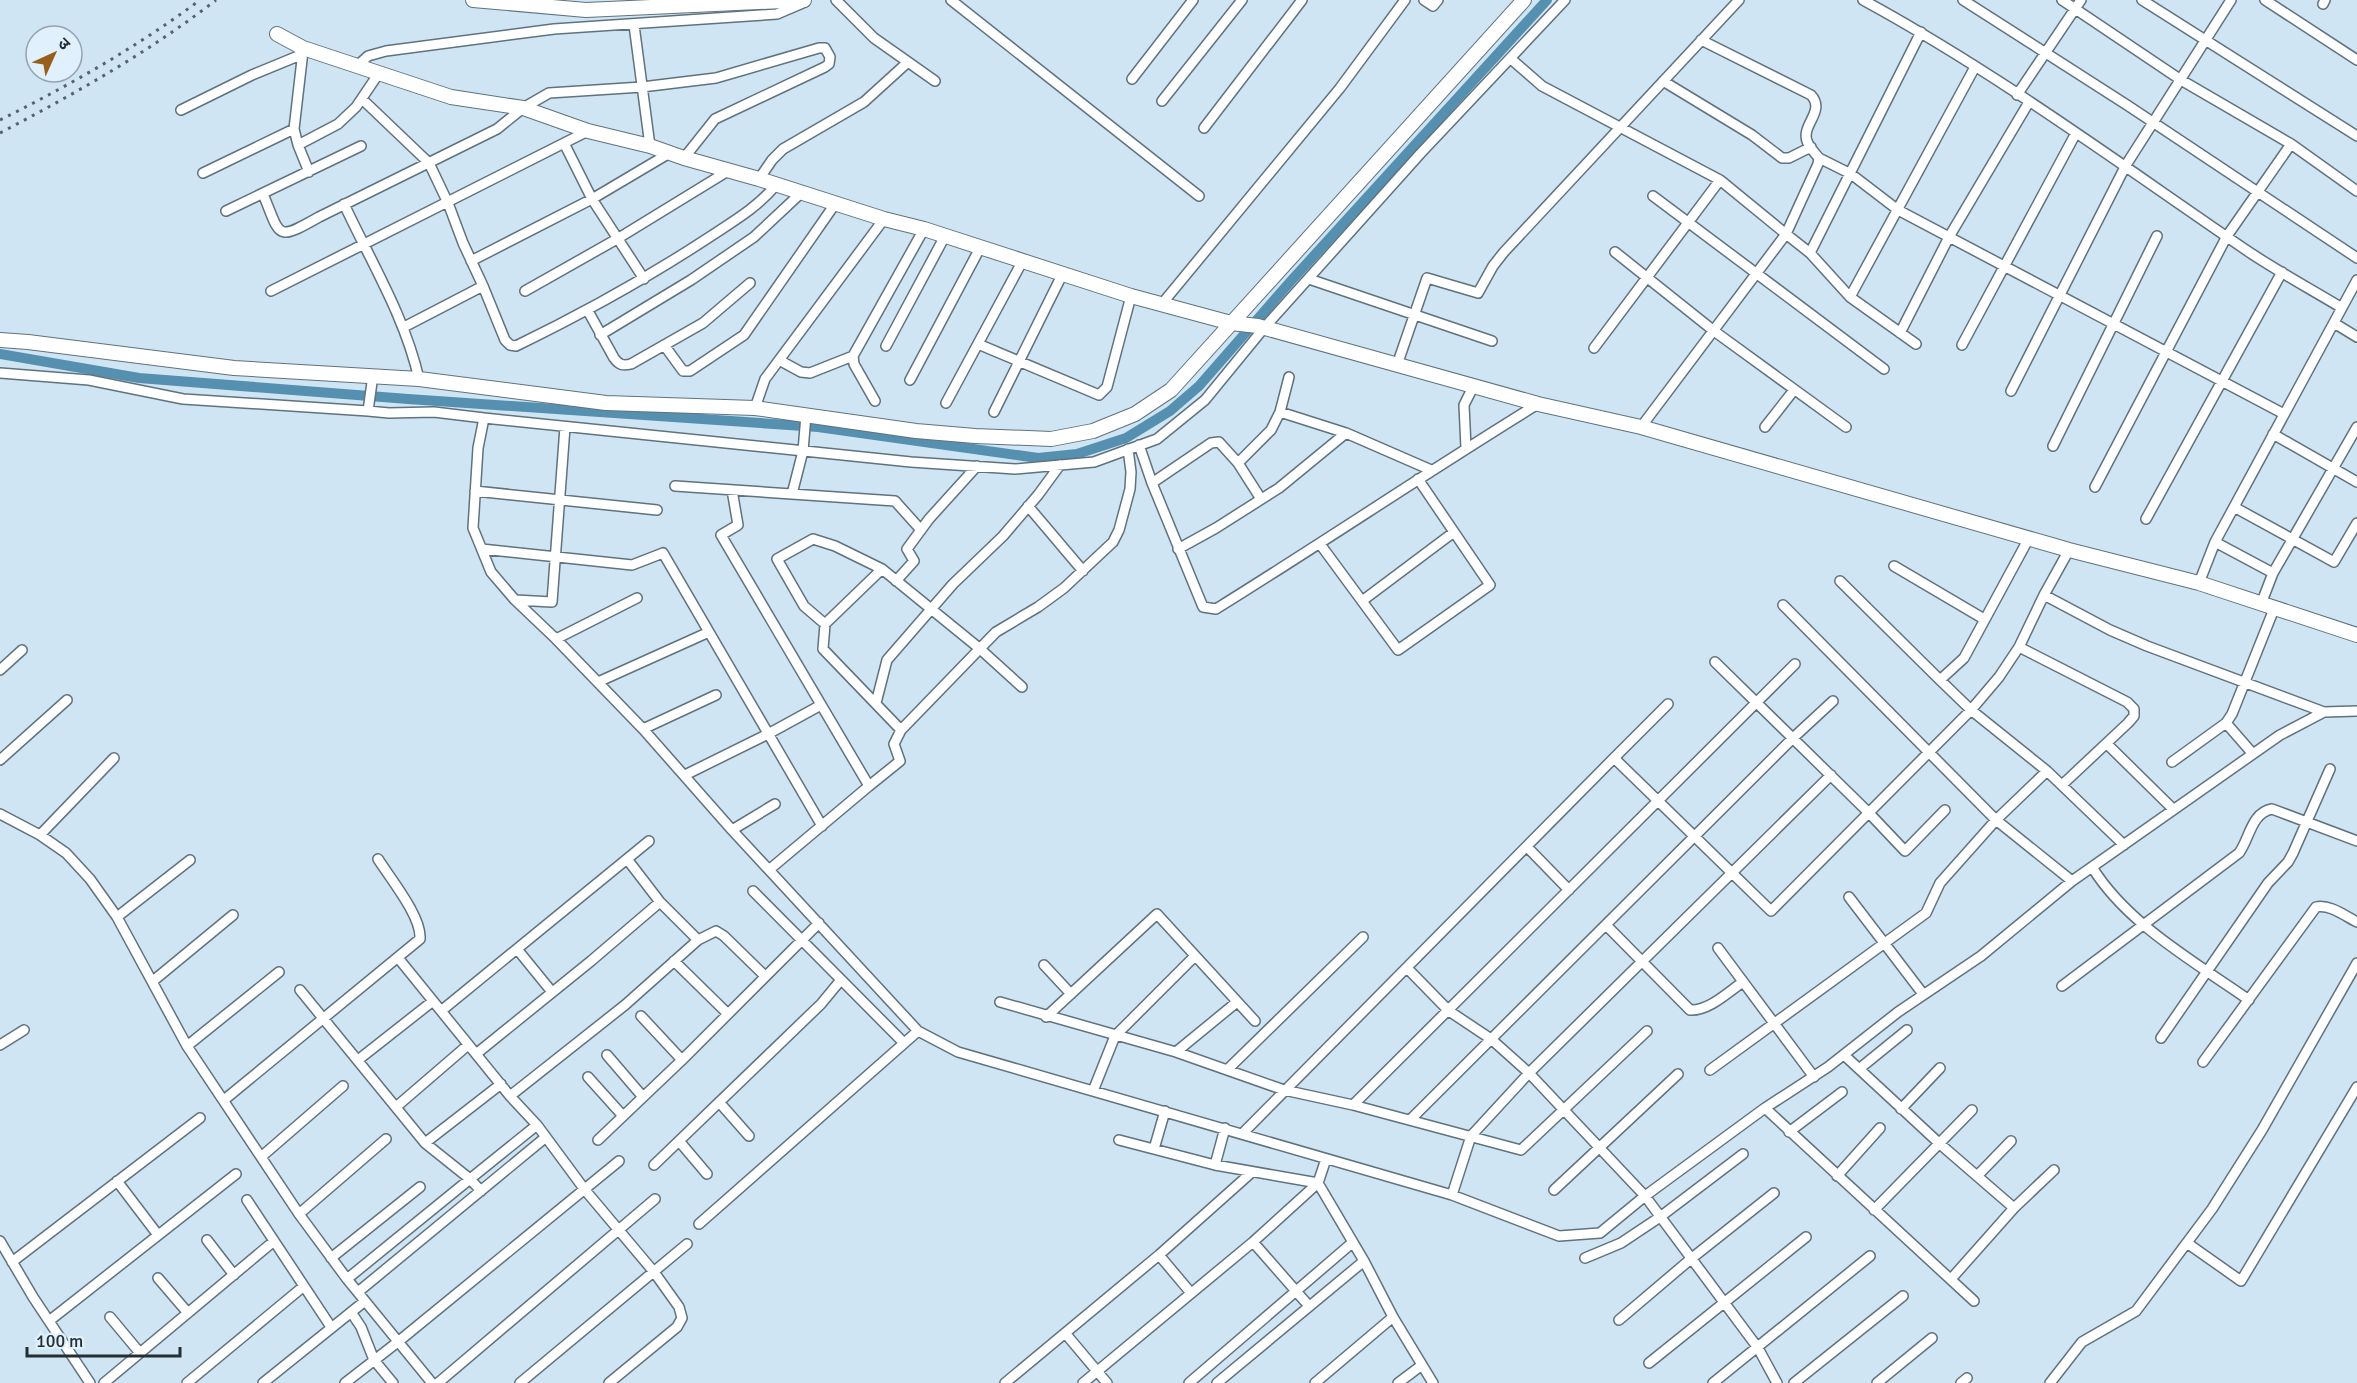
<svg xmlns="http://www.w3.org/2000/svg" width="2357" height="1383" font-family="Signika,'Noto Sans Devanagari',sans-serif">
<style>
.lines{fill:none;stroke-linecap:round;stroke-linejoin:round}
.canal{stroke:#5690b1;stroke-width:10}
.street-casing{stroke:#5f727e;stroke-width:12}
.secondary-casing{stroke:#5f727e;stroke-width:16}
.street{stroke:#fff;stroke-width:9}
.secondary{stroke:#fff;stroke-width:14}
.rail{stroke:#56636b;stroke-width:3;stroke-dasharray:3 6;stroke-linecap:butt}
</style>
<rect width="100%" height="100%" fill="#cfe5f3"/>
<g class="lines">
<!-- canal -->
<path class="canal" d="M 0,354 L 139,378 L 408,399 L 818,427 L 1038,458 L 1077,454 L 1126,438 L 1170,411 L 1199,386 L 1290,282 L 1547,0"/>
<defs>
<path id="street" d="M 836,0 L 874,38 L 935,81
M 951,0 L 1199,196
M 1424,0 L 1433,6 L 1438,0
M 1863,0 C 1999,74 2124,167 2252,254 C 2281,273 2312,290 2342,308
M 1963,0 L 2127,105 L 2357,258
M 2062,0 L 2181,80 L 2291,144 L 2357,191
M 2142,0 L 2357,136
M 2265,0 L 2357,60
M 2323,4 L 2325,0
M 634,25 L 650,146
M 303,51 L 294,129 L 298,145 L 309,172
M 1511,59 L 1542,86 L 1720,180 L 1786,234 L 1818,164 L 1819,158 C 1815,153 1809,147 1807,141 C 1801,125 1826,111 1811,95 L 1701,40
M 357,66 L 368,56 L 386,51 L 554,29 L 777,14 L 805,2
M 1132,79 L 1193,0
M 1663,81 L 1752,135 L 1782,158 L 1789,158 L 1811,147
M 2017,95 L 2081,0
M 362,99 L 429,163 L 448,203 L 463,243 L 483,286 L 505,340 L 510,345 L 516,346 C 584,313 644,280 708,238 C 732,222 757,208 776,185
M 1162,101 L 1242,0
M 181,110 L 252,75 L 303,54
M 1204,128 L 1302,0
M 564,143 L 592,199 L 644,279
M 298,145 L 338,124 L 356,107 L 379,73
M 1819,158 L 1851,174 L 1898,210 L 2284,414
M 203,173 L 294,129
M 759,179 L 772,160 L 783,149 L 864,102 L 908,62
M 263,194 C 281,237 275,242 319,217 L 497,129 L 523,108 L 549,93 L 642,87 L 716,78 L 819,48 L 825,48 L 830,57 L 829,64 L 825,67 L 715,119 L 684,158
M 1653,196 L 1884,369
M 344,204 C 371,262 405,317 419,379
M 226,211 L 361,146
M 1615,252 L 1714,331 L 1846,427
M 1810,253 L 1921,32
M 471,261 L 592,199 L 668,154
M 1309,279 L 1492,341
M 271,291 L 588,131
M 525,291 L 617,239 L 728,171
M 1850,297 L 1975,67
M 1161,305 L 1340,88 L 1405,0
M 588,311 L 614,358 C 619,365 623,366 631,364 L 703,323 L 750,283
M 2334,323 L 2357,337
M 404,327 L 483,286
M 1900,333 L 1949,237 L 2029,102
M 600,335 L 691,280 L 754,237 L 801,193
M 978,344 L 1099,395 L 1107,387 L 1131,296
M 664,345 L 683,371 L 690,371 L 744,335 L 835,204
M 1962,345 L 2076,133
M 886,346 L 945,236
M 1594,348 L 1720,180
M 779,360 L 801,372 L 810,373 L 853,356
M 1397,365 L 1427,278 L 1478,293 L 1493,266 L 1504,252 L 1739,0
M 0,373 L 89,380 L 183,399 L 368,411
M 373,375 L 368,411 L 389,413 L 434,412 L 484,418 L 478,448 L 473,528 L 491,572 L 515,600 L 556,639 L 643,729 L 732,830 L 918,1031 L 958,1052 L 1452,1195 L 1559,1236 L 1600,1233 L 1645,1196 L 1765,1108 L 1828,1067 L 1898,1012 L 1981,956 L 2072,881 L 2280,735 L 2324,712 L 2357,711
M 910,380 L 980,248
M 2011,391 L 2126,165 L 2231,0
M 875,401 L 854,364 L 853,356 L 924,229
M 946,403 L 1022,262
M 755,408 L 765,379 L 884,219
M 994,412 L 1063,273
M 1280,412 L 1346,433 L 1431,470
M 484,418 L 911,462 L 1015,469 L 1094,462 L 1157,439 L 1205,400 L 1264,328 L 1420,154 L 1565,0
M 1641,427 L 1786,234 L 1810,253 L 1850,297 L 1916,344
M 1765,427 L 1794,390
M 2273,434 L 2357,482
M 1139,445 L 1152,483 L 1203,607 L 1216,609 C 1324,542 1429,471 1538,404
M 2053,446 L 2157,236
M 1466,448 L 1464,405 L 1474,385
M 1238,463 L 1271,430 L 1280,412 L 1289,377
M 1152,483 L 1211,443 L 1219,442 L 1238,463 L 1261,499
M 675,486 L 895,501 L 921,530
M 2095,487 L 2227,236 L 2291,144
M 732,490 L 738,525 L 721,535 L 869,786 L 900,761 L 894,744 L 901,730 L 996,632 L 1038,607 L 1064,588 L 1113,542 L 1119,530 L 1130,489 L 1131,472 L 1128,449
M 475,491 L 657,510
M 792,494 L 803,451 L 806,415
M 1028,506 L 1083,571
M 2234,507 L 2334,562 L 2357,523
M 2146,519 L 2282,272
M 2215,542 L 2273,573
M 1320,544 L 1398,650 L 1490,585 L 1418,479
M 482,549 L 632,565 L 663,553 L 822,826
M 1178,549 L 1216,528 L 1279,488 L 1346,433
M 1894,566 L 1984,619
M 896,581 L 914,561 L 907,549 L 929,519 L 977,466
M 1840,581 L 1940,680 L 1964,658 L 2029,538
M 2199,583 L 2215,542 L 2357,280
M 2044,595 L 2110,630 L 2147,646 L 2324,712
M 515,600 L 552,602 L 565,427
M 1362,601 L 1454,532
M 2261,604 L 2273,573 L 2357,427
M 1783,605 L 1996,820 L 2072,881
M 825,624 L 882,569
M 556,639 L 637,598
M 2019,647 L 2127,702 L 2134,709 L 2134,716 L 2128,723 L 2062,785
M 1715,662 L 1869,813 L 1905,851 L 1945,810
M 0,670 L 22,650
M 1940,680 L 1971,710 L 2047,771 L 2124,845
M 598,682 L 709,632
M 876,703 L 887,660 L 953,584 L 1003,536 L 1038,495 L 1060,465
M 2226,723 L 2253,754
M 643,729 L 716,695
M 901,730 L 823,649 L 825,624 L 804,606 L 777,559 L 813,539 L 835,546 L 882,569 L 979,648 L 1022,687
M 2107,744 L 2173,809
M 1614,758 L 1668,704
M 0,760 L 67,700
M 2172,762 L 2226,723 L 2232,714 L 2274,609
M 685,775 L 768,734 L 821,705
M 0,814 L 40,835 L 66,853 L 90,879 L 117,917 L 187,1046 L 299,1214 L 347,1279 L 432,1383
M 732,830 L 775,804
M 40,835 L 114,758
M 1527,847 L 1569,890
M 2092,867 C 2127,924 2195,962 2249,1000
M 770,869 L 869,786
M 753,891 L 904,1043
M 1849,897 L 1923,994
M 117,917 L 190,860
M 1606,925 L 1690,1010 C 1709,1011 1728,992 1743,982
M 698,940 L 716,931 L 724,936 L 765,976
M 1718,948 L 1814,1077
M 517,949 L 552,992
M 399,959 L 510,1096 L 537,1125 L 470,1179 L 481,1191
M 674,961 L 727,1013
M 1044,965 L 1071,994
M 1407,968 L 1449,1011 L 1491,1039 L 1529,1073 L 1645,1196 L 1758,1348 L 1777,1383
M 153,981 L 233,915
M 2062,986 L 2239,853 C 2250,838 2251,813 2272,809 L 2357,841
M 300,990 L 425,1143 L 470,1179 L 347,1279
M 1000,1002 L 1176,1052 L 1284,1090 L 1353,1105 L 1521,1150 L 1647,1031
M 441,1011 L 649,841
M 641,1016 L 682,1060
M 1046,1017 L 1157,914 L 1255,1021
M 2161,1038 L 2268,883 L 2288,862 L 2293,853 L 2330,769
M 0,1045 L 24,1030
M 187,1046 L 279,972
M 1176,1052 L 1237,1002
M 476,1054 L 591,961 L 660,902
M 607,1055 L 643,1097
M 1844,1055 L 1940,1144 L 2014,1208 L 2054,1170
M 358,1060 L 433,1001
M 2203,1062 L 2316,907 C 2330,904 2345,916 2357,922
M 1228,1069 L 1363,937
M 1859,1069 L 1907,1030
M 1710,1070 L 1926,913 L 1940,883 L 1996,820 L 2047,771
M 588,1077 L 623,1116
M 1093,1091 L 1115,1036 L 1195,956
M 510,1096 L 625,1005 L 698,940 L 660,902 L 627,859
M 224,1100 L 420,939 C 422,917 390,878 378,859
M 719,1102 L 749,1136
M 1353,1105 L 1795,664
M 396,1107 L 468,1045
M 1765,1108 L 1974,1301
M 1901,1109 L 1940,1068
M 1410,1120 L 1793,738 L 1833,701
M 537,1125 L 585,1190 L 654,1272 L 679,1307 L 682,1318 L 677,1327 L 609,1383
M 1789,1132 L 1842,1092
M 1243,1133 L 1614,758 L 1771,911 L 1971,710 L 1999,677 L 2019,647 L 2044,595 L 2069,550
M 598,1140 L 682,1060 L 819,923
M 1119,1140 L 1215,1165 L 1318,1183 L 1364,1261 L 1393,1317 L 1433,1383
M 679,1141 L 707,1174
M 425,1143 L 501,1084
M 1154,1149 L 1165,1111
M 261,1157 L 343,1086
M 654,1165 L 821,1004 L 840,981
M 1215,1165 L 1225,1128
M 1837,1176 L 1880,1128
M 1977,1176 L 2011,1141
M 117,1181 L 158,1235
M 1554,1190 L 1678,1074
M 1452,1195 L 1471,1136 L 1529,1073 L 1831,775
M 247,1200 L 331,1327
M 1874,1210 L 1972,1110
M 299,1214 L 386,1139
M 699,1224 L 918,1031
M 207,1240 L 234,1275
M 0,1241 L 33,1297 L 90,1383
M 1253,1242 L 1309,1306
M 2187,1243 L 2241,1281 L 2357,1087
M 1159,1255 L 1191,1293
M 331,1258 L 420,1187
M 1585,1258 L 1621,1243 L 1660,1217 L 1743,1154
M 12,1262 L 200,1118
M 158,1278 L 188,1313
M 1951,1279 L 2014,1208
M 358,1292 L 546,1137
M 351,1312 L 361,1327 L 374,1360 L 393,1383
M 110,1317 L 140,1353
M 1619,1320 L 1692,1258 L 1774,1193
M 49,1321 L 236,1174
M 1065,1333 L 1107,1383
M 1649,1363 L 1806,1237
M 104,1383 L 274,1241
M 187,1383 L 304,1286
M 263,1383 L 365,1301
M 345,1383 L 399,1341 L 619,1161
M 438,1383 L 655,1199
M 520,1383 L 687,1244
M 1005,1383 L 1159,1255 L 1252,1172
M 1083,1383 L 1253,1242 L 1318,1183 L 1326,1159
M 1189,1383 L 1352,1243
M 1217,1383 L 1364,1261
M 1315,1383 L 1393,1317
M 1398,1383 L 1422,1365
M 1713,1383 L 1870,1256
M 1794,1383 L 1903,1296
M 1877,1383 L 1932,1338
M 1961,1383 L 1967,1378
M 2050,1383 L 2082,1342 L 2136,1311 L 2212,1209 L 2262,1130 L 2357,963"/>
<path id="secondary" d="M 473,0 L 586,10 L 804,0
M 277,34 L 303,48 L 451,97 L 523,108 L 588,131 L 650,146 L 684,158 L 759,179 L 884,219 L 924,229 L 1131,296 L 1231,323 L 1258,326 L 1538,404 L 1641,427 L 2069,550 L 2199,583 L 2357,635
M 0,340 L 28,342 L 234,368 L 419,379 L 606,403 L 755,408 L 916,431 L 975,436 L 1051,439 L 1093,431 L 1135,414 L 1171,390 L 1524,0"/>
</defs>
<!-- street casing -->
<use href="#street" class="street-casing"/>
<!-- secondary casing -->
<use href="#secondary" class="secondary-casing"/>
<!-- street -->
<use href="#street" class="street"/>
<!-- secondary -->
<use href="#secondary" class="secondary"/>
<!-- rail -->
<path class="rail" d="M 0,120 C 70,85 137,47 200,0
M 0,133 C 76,93 149,52 216,0"/>
</g>
<!-- north arrow -->
<g transform="translate(54 54) rotate(45)"><circle r="28" fill="#e0f1fd" stroke="#95a3ac" stroke-width="1.5"/>
<path d="M0-4.5L10 22L0 15L-10 22Z" fill="#985f1c"/>
<text y="-9" font-size="16" font-weight="bold" text-anchor="middle" fill="#252e33">उ</text>
</g>
<!-- scale -->
<path d="M27 1347v9h153v-9" fill="none" stroke="#252e33" stroke-width="3"/>
<text x="36" y="1347" font-size="18" fill="#252e33" stroke="#e0f1fd" stroke-width="4.5" paint-order="stroke">100 m</text>
</svg>
